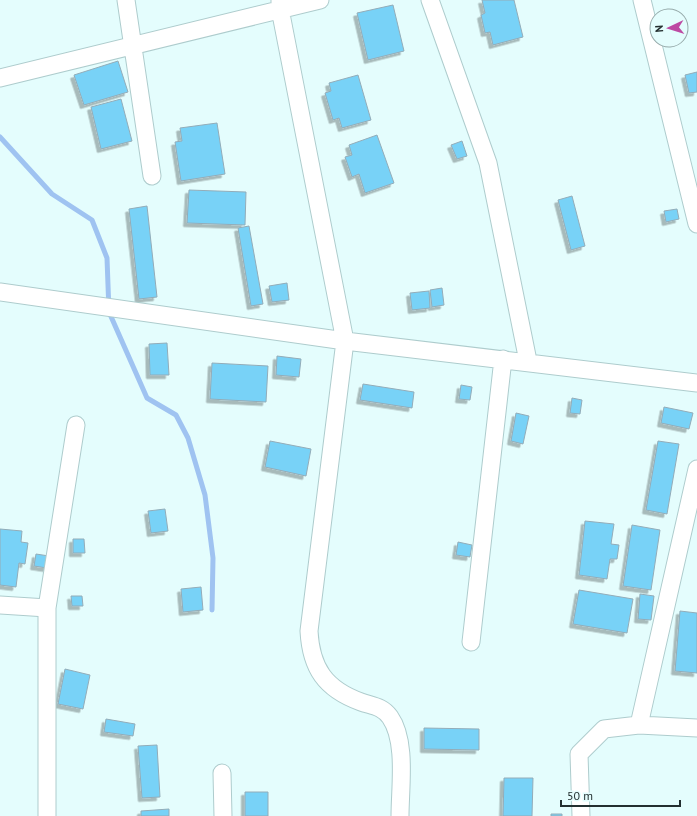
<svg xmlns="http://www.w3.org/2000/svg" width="697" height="816" font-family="'PT Sans',sans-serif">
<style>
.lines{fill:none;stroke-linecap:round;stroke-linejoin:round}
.stream{stroke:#9fc3f1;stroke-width:5}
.building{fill:#78d2f7;stroke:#93acb8;filter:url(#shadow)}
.minor-casing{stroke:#aecccd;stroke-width:19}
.minor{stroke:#fff;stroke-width:17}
</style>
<defs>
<filter id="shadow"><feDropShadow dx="-3.5" dy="3.5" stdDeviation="0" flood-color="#0004"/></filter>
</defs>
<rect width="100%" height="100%" fill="#e4fdfd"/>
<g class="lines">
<!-- stream -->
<path class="stream" d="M 0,137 L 52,194 L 92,220 L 107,258 L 109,312 L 147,398 L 176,415 L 188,438 L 205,495 L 213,558 L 212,610"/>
</g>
<!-- building -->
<path class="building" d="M 482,0 L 514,0 L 523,37 L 493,45 L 490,32 L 485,33 L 481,15 L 485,13 Z
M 393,5 L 404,51 L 368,60 L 357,13 Z
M 118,61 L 128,92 L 84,105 L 74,75 Z
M 697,72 L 697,92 L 689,93 L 685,75 Z
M 358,75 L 371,120 L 342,128 L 339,118 L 333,120 L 325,93 L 331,91 L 329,83 Z
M 121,99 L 132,141 L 101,149 L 91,107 Z
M 217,123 L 225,174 L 181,181 L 175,142 L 182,141 L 180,128 Z
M 377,135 L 394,183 L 365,193 L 359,174 L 352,177 L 345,157 L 352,155 L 349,145 Z
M 462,141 L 467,156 L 457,159 L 451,145 Z
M 189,190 L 246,192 L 245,225 L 187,223 Z
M 572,196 L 585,246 L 571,250 L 558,200 Z
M 147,206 L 157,297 L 139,299 L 129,209 Z
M 677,209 L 679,219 L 666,222 L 664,211 Z
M 249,226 L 263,304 L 251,306 L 238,228 Z
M 287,283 L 289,300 L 272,302 L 269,286 Z
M 442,288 L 444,305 L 432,307 L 430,290 Z
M 429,291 L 430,308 L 412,310 L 410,293 Z
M 167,343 L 169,375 L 150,375 L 149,344 Z
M 277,356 L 301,359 L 299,377 L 276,375 Z
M 212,363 L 268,366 L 266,402 L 210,399 Z
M 363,384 L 414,392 L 412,408 L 360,400 Z
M 461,385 L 472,387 L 470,400 L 459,399 Z
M 572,398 L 582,400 L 580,414 L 570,413 Z
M 664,407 L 693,413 L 689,429 L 661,423 Z
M 516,413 L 529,416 L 523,444 L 511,441 Z
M 270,441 L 311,449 L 306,476 L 265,467 Z
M 658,441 L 679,444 L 667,514 L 646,510 Z
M 165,509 L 168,531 L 151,533 L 148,511 Z
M 585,521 L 614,524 L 611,544 L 619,545 L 617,559 L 610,559 L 607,579 L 579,575 Z
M 632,525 L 660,530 L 651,590 L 623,586 Z
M 0,529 L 22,531 L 21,542 L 28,543 L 25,564 L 19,563 L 16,587 L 0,585 Z
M 73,539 L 84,539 L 85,553 L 73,553 Z
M 458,542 L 472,545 L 470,557 L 456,555 Z
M 36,554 L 49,556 L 47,568 L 34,566 Z
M 201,587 L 203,610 L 183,612 L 181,589 Z
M 579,590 L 633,599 L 627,633 L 573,624 Z
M 640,594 L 654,596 L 651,620 L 638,619 Z
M 71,596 L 82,596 L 83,606 L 72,606 Z
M 680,611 L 697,613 L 697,673 L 675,671 Z
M 65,669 L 90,675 L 83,709 L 58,704 Z
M 106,719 L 135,724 L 133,736 L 104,732 Z
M 424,728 L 479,729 L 479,750 L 424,749 Z
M 157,745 L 160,797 L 142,798 L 138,746 Z
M 504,778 L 533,778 L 532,816 L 503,816 Z
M 245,792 L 268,792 L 268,816 L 245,816 Z
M 169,809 L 169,816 L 141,816 L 141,811 Z
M 551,814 L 562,814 L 562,816 L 551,816 Z"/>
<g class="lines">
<defs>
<path id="minor" d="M 126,0 L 152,176
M 280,0 L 280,9 L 345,341 L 309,631 C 311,668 325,689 361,702 C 372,706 382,706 390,717 C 407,741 400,787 400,816
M 430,0 L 488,163 L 528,361
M 642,0 L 697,224
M 0,78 L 320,0
M 0,292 L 345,341 L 697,383
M 0,605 L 47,608
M 471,642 L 503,359
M 639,725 L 697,469
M 222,773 L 223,816
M 47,816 L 47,608 L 76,425
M 581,816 L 579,754 L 604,729 L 639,725 L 697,728"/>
</defs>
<!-- minor casing -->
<use href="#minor" class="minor-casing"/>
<!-- minor -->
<use href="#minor" class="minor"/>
</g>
<!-- north arrow -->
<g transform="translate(669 28) rotate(266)"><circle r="19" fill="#e4fdfd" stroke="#97abab"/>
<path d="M0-3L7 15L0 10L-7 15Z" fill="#bd4aa3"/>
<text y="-6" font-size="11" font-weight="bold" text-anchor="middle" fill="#232f30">N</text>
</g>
<!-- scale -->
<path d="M561 800v6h119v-6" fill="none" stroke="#232f30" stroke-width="2"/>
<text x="567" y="800" font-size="12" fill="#232f30" stroke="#e4fdfd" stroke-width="3" paint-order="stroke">50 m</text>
</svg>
